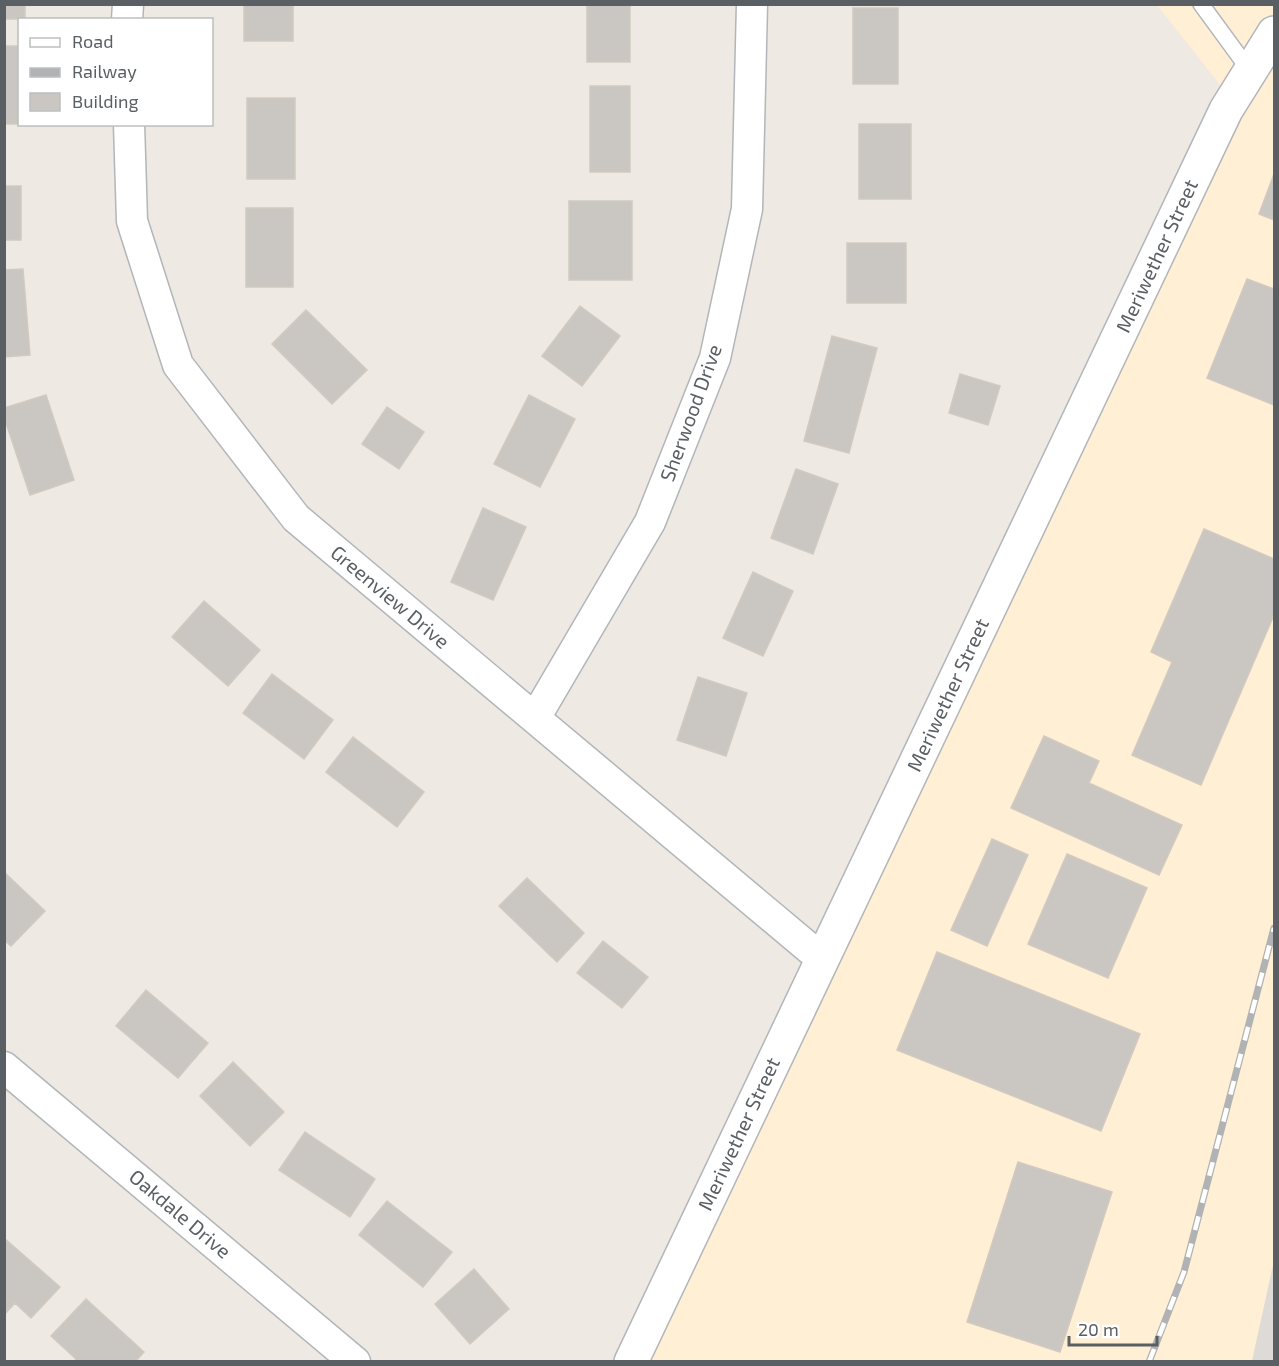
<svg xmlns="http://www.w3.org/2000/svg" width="1279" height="1366" font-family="'Exo 2',sans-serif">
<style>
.commercial{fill:#ffefd5}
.industrial{fill:#dedbd6}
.building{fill:#cac6c1;stroke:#d2cac0;stroke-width:1.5}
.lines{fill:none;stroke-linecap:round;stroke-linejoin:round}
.service-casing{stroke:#b2b6ba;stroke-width:18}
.minor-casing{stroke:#b2b6ba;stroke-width:33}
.tertiary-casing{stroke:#b2b6ba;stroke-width:36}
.service{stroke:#fff;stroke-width:15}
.minor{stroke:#fff;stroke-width:30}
.tertiary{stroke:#fff;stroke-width:33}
.rail-casing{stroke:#b1b2b3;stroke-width:7}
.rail{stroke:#fff;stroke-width:4.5;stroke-dasharray:14;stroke-linecap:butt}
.labels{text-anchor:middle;stroke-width:6;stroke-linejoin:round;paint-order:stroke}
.street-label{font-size:20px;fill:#5a5f63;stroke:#fff}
</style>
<rect width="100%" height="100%" fill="#eee9e2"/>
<!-- commercial -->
<path class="commercial" d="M 1157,5 L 1274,5 L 1274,1261 L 1252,1361 L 621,1362 L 1228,95 Z"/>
<!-- industrial -->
<path class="industrial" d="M 1274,1261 L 1274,1361 L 1252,1361 Z"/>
<!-- building -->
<path class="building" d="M 4,4 L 25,4 L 25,19 L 4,19 Z
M 244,4 L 293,4 L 293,41 L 244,41 Z
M 587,4 L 630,4 L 630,62 L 587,62 Z
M 853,8 L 898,8 L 898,84 L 853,84 Z
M 4,46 L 20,46 L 20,124 L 4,124 Z
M 590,86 L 630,86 L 630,172 L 590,172 Z
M 247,98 L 295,98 L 295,179 L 247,179 Z
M 859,124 L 911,124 L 911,199 L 859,199 Z
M 1274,174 L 1274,220 L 1259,214 Z
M 4,186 L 21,186 L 21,240 L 4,240 Z
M 569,201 L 632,201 L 632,280 L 569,280 Z
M 246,208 L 293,208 L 293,287 L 246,287 Z
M 847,243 L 906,243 L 906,303 L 847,303 Z
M 23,269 L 30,355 L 4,357 L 4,270 Z
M 1247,279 L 1274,289 L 1274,405 L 1207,378 Z
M 580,306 L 620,336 L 582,386 L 542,356 Z
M 306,310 L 367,370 L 332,404 L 272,344 Z
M 832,336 L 877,348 L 849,453 L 804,441 Z
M 960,374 L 1000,386 L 988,425 L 949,413 Z
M 46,395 L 74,480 L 30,495 L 4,417 L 4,408 Z
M 529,395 L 575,419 L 540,487 L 494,464 Z
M 387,407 L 424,432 L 399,469 L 362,444 Z
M 796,469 L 838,484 L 813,554 L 771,538 Z
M 483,508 L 526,527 L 493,600 L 451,582 Z
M 1204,529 L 1274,559 L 1274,615 L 1201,785 L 1132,755 L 1172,662 L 1151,652 Z
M 753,572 L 793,591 L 763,656 L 723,638 Z
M 204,601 L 260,650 L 228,686 L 172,637 Z
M 272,674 L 333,720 L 304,759 L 243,713 Z
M 698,677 L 747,693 L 726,756 L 677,740 Z
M 1044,736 L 1099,761 L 1089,783 L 1182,825 L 1159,875 L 1011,808 Z
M 353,737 L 424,792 L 397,827 L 326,772 Z
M 992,839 L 1028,855 L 987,946 L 951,930 Z
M 1067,854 L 1147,888 L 1108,978 L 1028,944 Z
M 4,872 L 45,911 L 11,946 L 4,940 Z
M 527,878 L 584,933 L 557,962 L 499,906 Z
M 603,941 L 648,977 L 622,1008 L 577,973 Z
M 937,952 L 1140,1034 L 1101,1131 L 897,1050 Z
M 146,990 L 208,1043 L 178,1078 L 116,1026 Z
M 233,1062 L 284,1112 L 250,1146 L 200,1096 Z
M 305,1132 L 375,1179 L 350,1217 L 279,1170 Z
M 1018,1162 L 1112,1192 L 1060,1352 L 967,1322 Z
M 387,1201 L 452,1252 L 423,1287 L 359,1235 Z
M 4,1238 L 60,1287 L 31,1318 L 15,1303 L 4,1315 Z
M 474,1269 L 509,1309 L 470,1344 L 435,1304 Z
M 86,1299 L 144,1352 L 135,1362 L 74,1362 L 76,1359 L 51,1336 Z"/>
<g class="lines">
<defs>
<path id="service" d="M 1201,4 L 1250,71"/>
<path id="minor" d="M 127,20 L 128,4
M 129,124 L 132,221 L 178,365 L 296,518 L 822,959
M 535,718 L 650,522 L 715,358 L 747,209 L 752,4
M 4,1067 L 355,1362"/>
<path id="tertiary" d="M 631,1362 L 1226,110 L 1274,33"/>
</defs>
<!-- service casing -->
<use href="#service" class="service-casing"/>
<!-- minor casing -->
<use href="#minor" class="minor-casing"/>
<!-- tertiary casing -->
<use href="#tertiary" class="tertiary-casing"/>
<!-- service -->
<use href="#service" class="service"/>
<!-- minor -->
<use href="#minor" class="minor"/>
<!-- tertiary -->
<use href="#tertiary" class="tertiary"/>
<defs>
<path id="rail" d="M 1149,1362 L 1184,1272 L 1274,928"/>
</defs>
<!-- rail casing -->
<use href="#rail" class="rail-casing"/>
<!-- rail -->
<use href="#rail" class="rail"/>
</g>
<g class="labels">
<!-- street labels -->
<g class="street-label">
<text transform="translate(1157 256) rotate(-65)" y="7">Meriwether Street</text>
<text transform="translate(691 413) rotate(-70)" y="7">Sherwood Drive</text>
<text transform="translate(390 597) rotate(40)" y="7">Greenview Drive</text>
<text transform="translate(948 695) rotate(-65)" y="7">Meriwether Street</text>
<text transform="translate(739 1134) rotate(-65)" y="7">Meriwether Street</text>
<text transform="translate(180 1214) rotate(40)" y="7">Oakdale Drive</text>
</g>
</g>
<!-- border -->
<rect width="1279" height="1366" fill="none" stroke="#5a5f63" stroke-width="12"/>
<!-- legend -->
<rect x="18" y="18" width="195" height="108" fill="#ffffff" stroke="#bdbfc1" stroke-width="1.5"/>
<rect x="30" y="38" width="30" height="9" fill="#ffffff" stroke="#bdbfc1" stroke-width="1.5"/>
<text x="72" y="48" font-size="18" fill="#5a5f63">Road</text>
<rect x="30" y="68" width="30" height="9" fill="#b1b2b3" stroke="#bdbfc1" stroke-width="1.5"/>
<text x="72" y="78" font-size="18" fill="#5a5f63">Railway</text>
<rect x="30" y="93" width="30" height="18" fill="#cac6c1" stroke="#bdbfc1" stroke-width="1.5"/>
<text x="72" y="108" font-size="18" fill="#5a5f63">Building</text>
<!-- scale -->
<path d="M1069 1336v9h88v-9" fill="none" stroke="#5a5f63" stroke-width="3"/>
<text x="1078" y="1336" font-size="18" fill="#5a5f63" stroke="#ffffff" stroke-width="4.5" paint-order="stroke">20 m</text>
</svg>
